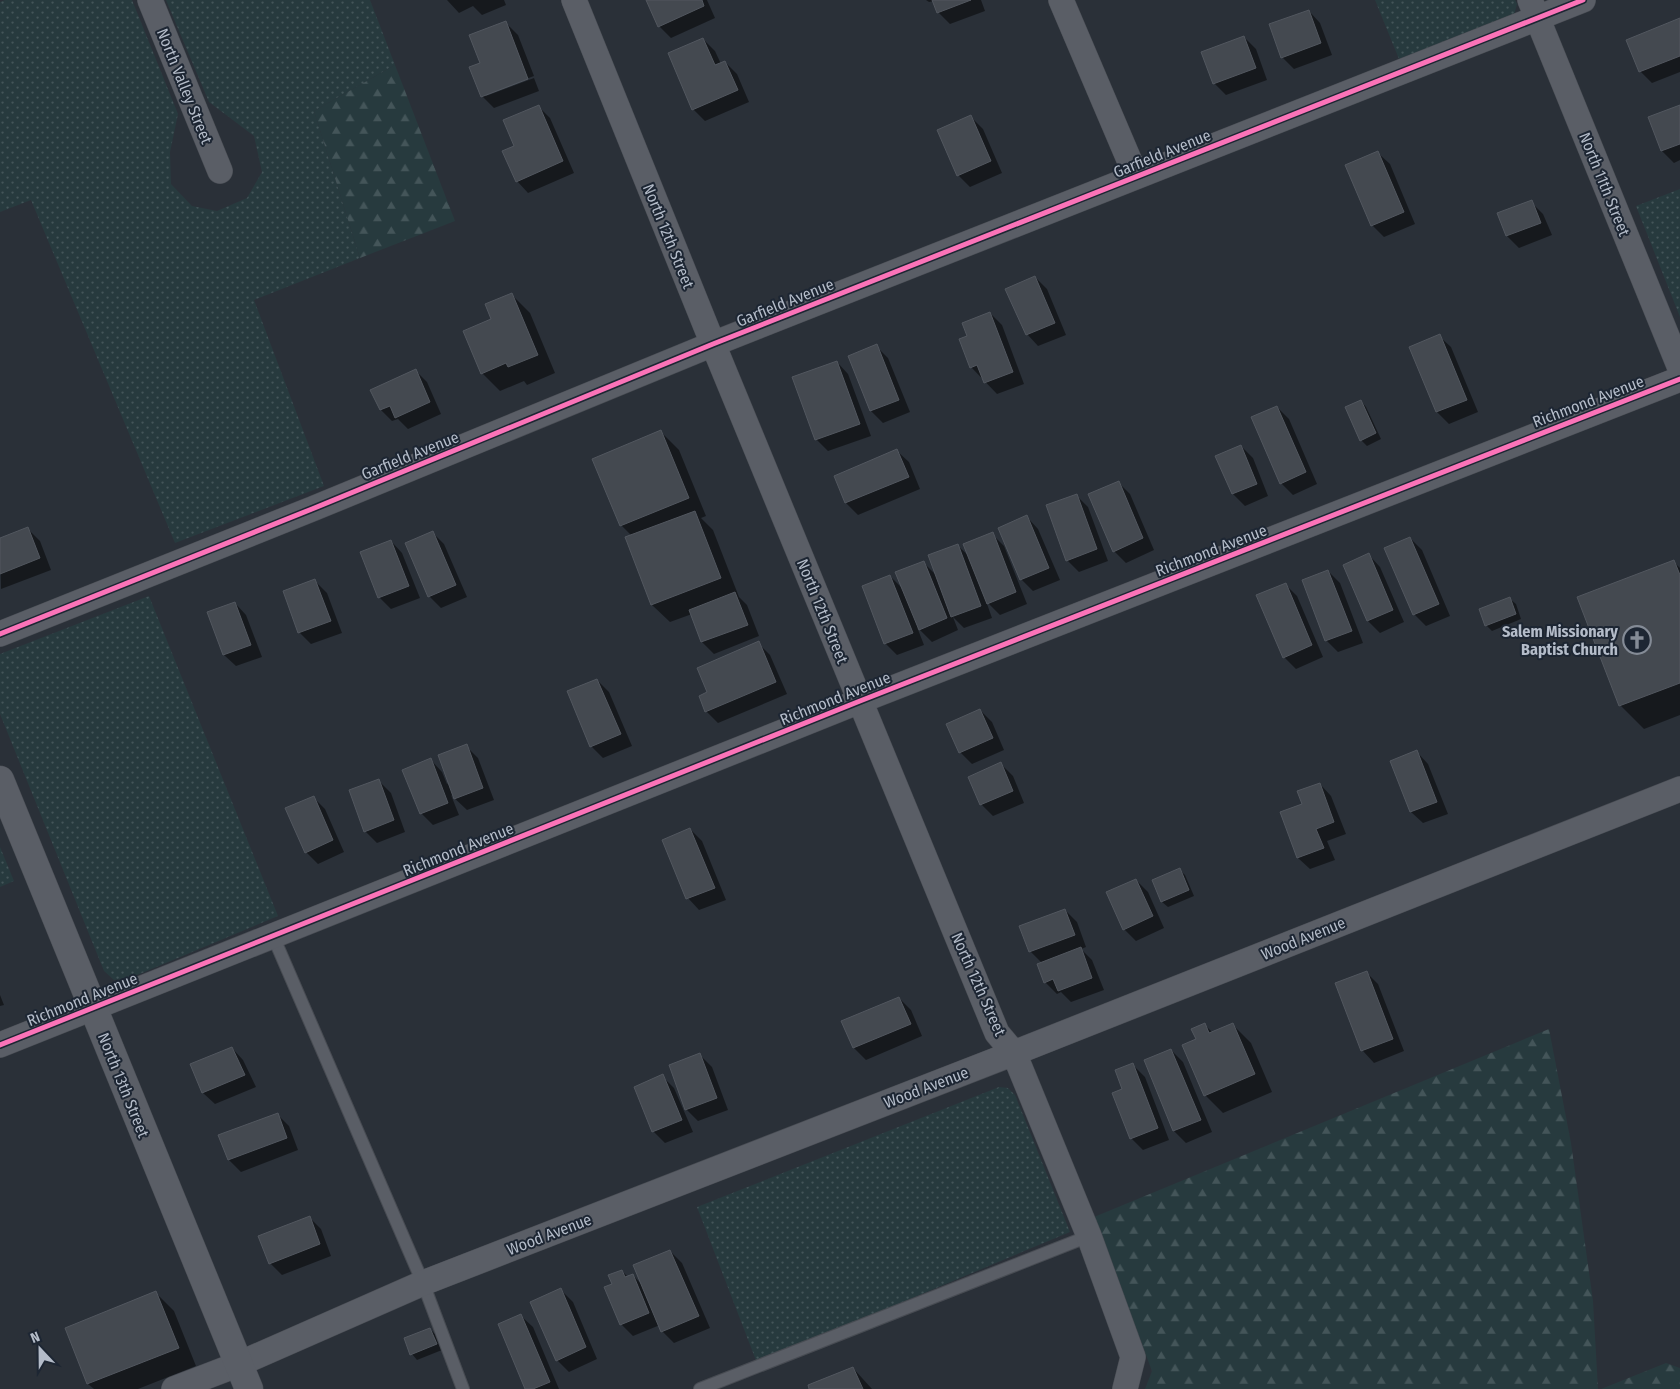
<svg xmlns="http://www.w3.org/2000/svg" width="1680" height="1389" font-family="'Fira Sans Condensed',sans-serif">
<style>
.grass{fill:url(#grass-dots)}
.forest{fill:url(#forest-firs)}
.shadow{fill:#0007}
.building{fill:#444950;stroke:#52575f}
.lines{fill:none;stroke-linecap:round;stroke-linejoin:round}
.service-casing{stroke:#484c53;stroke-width:14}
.minor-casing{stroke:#484c53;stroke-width:26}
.tertiary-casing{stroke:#484c53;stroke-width:29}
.service{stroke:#5a5e66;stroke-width:12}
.minor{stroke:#5a5e66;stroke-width:25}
.tertiary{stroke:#5a5e66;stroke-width:28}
.cycleway-casing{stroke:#1d2633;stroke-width:8}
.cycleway{stroke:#fb73b8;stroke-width:5}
.labels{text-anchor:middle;stroke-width:4;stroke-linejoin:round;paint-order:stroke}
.street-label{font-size:16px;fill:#b4bcc9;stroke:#1d2633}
.poi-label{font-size:16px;font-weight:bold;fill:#b4bcc9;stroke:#1d2633;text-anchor:end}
</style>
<defs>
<pattern id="grass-dots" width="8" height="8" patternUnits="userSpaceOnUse" patternTransform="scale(1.25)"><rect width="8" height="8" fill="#273a3e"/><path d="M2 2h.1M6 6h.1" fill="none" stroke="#445559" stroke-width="1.8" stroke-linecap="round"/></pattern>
<pattern id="forest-firs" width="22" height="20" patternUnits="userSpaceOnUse" patternTransform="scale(1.25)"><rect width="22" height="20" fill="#273a3e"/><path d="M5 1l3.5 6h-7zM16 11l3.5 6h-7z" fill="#445559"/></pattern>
</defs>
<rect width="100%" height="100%" fill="#2a3038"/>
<!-- grass -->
<path class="grass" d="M 5,0 L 132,0 L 178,114 L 170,152 L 171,184 L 192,206 L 217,211 L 247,198 L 262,172 L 254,136 L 209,102 L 166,0 L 370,0 L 395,65 L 314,111 L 360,258 L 254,300 L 324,486 L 175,543 L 31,200 L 0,212 L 0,2 Z
M 1375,0 L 1515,0 L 1517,4 L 1514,15 L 1399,59 Z
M 1680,189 L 1680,317 L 1636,206 Z
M 149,596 L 278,916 L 130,978 L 114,980 L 104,971 L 0,714 L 0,654 Z
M 0,847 L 14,881 L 0,887 Z
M 999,1087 L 1008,1088 L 1015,1095 L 1070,1232 L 757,1363 L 697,1207 Z"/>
<!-- forest -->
<path class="forest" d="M 395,65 L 455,221 L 360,258 L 314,111 Z
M 1549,1029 L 1571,1143 L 1593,1301 L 1598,1389 L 1145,1389 L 1152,1371 L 1094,1217 Z
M 1666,1363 L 1680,1368 L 1680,1389 L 1601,1389 Z"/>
<!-- shadow -->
<path class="shadow" d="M 447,0 L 504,0 L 506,5 L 482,15 L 473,6 L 459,13 Z
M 647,0 L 707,0 L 715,18 L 671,38 L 659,26 Z
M 926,0 L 981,0 L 985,11 L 950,24 L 938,12 L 934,1 L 929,2 Z
M 1309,11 L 1320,23 L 1332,55 L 1294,69 L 1282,57 Z
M 1680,20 L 1680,72 L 1652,83 L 1640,71 Z
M 506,23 L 518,35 L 534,76 L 486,94 L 486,96 L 534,78 L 539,91 L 494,108 L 482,96 L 481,64 Z
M 1244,37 L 1256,49 L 1267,80 L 1226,95 L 1214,83 Z
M 703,39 L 715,51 L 721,64 L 725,62 L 737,74 L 749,102 L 705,121 L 693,109 Z
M 538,106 L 550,118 L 574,173 L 528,193 L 517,181 Z
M 1680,106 L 1680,160 L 1674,163 L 1662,151 L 1649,118 Z
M 971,117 L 983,129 L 1002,173 L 970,187 L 958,175 Z
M 1378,153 L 1390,164 L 1415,224 L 1384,237 L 1372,225 Z
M 1531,202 L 1543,214 L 1552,235 L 1519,248 L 1507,236 L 1499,214 Z
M 1035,277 L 1047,289 L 1066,335 L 1038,346 L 1027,334 Z
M 512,295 L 530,313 L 555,373 L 527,385 L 524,381 L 500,391 L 482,373 L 492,320 Z
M 990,313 L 1002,325 L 1024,384 L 997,394 L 971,367 L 968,337 Z
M 1439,336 L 1451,347 L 1478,412 L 1449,424 L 1437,412 L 1411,348 Z
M 876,346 L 888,358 L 910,412 L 883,423 L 871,411 L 850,356 Z
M 837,362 L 848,374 L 871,436 L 828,451 L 816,439 Z
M 415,370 L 427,382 L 441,414 L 408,429 L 398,419 L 392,421 L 381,410 Z
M 1361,401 L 1366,407 L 1381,439 L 1367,446 L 1361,440 Z
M 1277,407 L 1289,419 L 1317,484 L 1293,495 L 1281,483 Z
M 661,432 L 679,450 L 706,516 L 701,518 L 713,530 L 739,597 L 747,605 L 759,636 L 714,654 L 702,642 L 692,614 L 670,622 L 652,605 L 627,538 L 632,536 L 621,525 Z
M 1241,446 L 1253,458 L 1268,496 L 1245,506 L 1233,494 L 1217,456 Z
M 897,451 L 909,462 L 920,489 L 858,515 L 846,503 L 835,476 Z
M 1118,482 L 1130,494 L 1154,550 L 1126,563 L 1114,551 Z
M 1076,495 L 1088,507 L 1108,561 L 1079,572 L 1067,560 Z
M 1027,517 L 1038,529 L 1060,580 L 1033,591 L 1021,579 Z
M 28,529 L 40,541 L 51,570 L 1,589 L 0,539 Z
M 433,533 L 444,544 L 467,597 L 441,608 L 429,596 Z
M 992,534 L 1004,546 L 1027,604 L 1000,615 L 986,601 L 992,618 L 964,628 L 953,617 L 958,630 L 932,642 L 917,627 L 924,645 L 897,655 L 885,643 L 890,576 L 903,589 L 923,562 L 937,576 L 957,545 L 970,557 Z
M 1410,538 L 1422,550 L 1450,616 L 1426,626 L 1414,614 Z
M 391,541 L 402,553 L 420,598 L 391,609 L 379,597 Z
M 1369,555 L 1380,567 L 1404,622 L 1380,633 L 1368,621 L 1344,565 Z
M 1674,562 L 1680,568 L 1680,715 L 1644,729 L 1620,705 Z
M 1328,571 L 1340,583 L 1363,643 L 1338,652 L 1326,640 Z
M 315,581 L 327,593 L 342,633 L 311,644 L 300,633 L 284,592 Z
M 1285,584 L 1297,596 L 1323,657 L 1296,669 L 1284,657 Z
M 1510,599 L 1516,604 L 1521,619 L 1492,631 L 1486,625 Z
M 235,603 L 246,615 L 262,657 L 236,666 L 224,655 Z
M 758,643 L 770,655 L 787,694 L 718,723 L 706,711 L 709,693 Z
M 597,680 L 609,692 L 632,746 L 603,758 L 591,746 Z
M 980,710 L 992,722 L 1004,750 L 972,764 L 960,752 Z
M 466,746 L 478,758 L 494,800 L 467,810 L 451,795 L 459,815 L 433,825 L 421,813 L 431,760 L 442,772 L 447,784 L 449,783 Z
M 1417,752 L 1428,764 L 1448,814 L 1423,823 L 1411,812 Z
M 1001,764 L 1013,776 L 1024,803 L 993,816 L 981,804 Z
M 379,781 L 391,793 L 405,832 L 377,843 L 365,831 Z
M 1320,784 L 1331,796 L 1346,834 L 1327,841 L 1335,860 L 1310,869 L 1298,858 L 1282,813 L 1304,804 Z
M 313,797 L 325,809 L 344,852 L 318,864 L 306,852 Z
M 690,829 L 702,841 L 726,900 L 699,910 L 688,898 Z
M 1180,870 L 1185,875 L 1194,896 L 1168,907 L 1162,902 L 1153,881 Z
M 1136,880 L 1148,892 L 1164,928 L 1136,941 L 1124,929 Z
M 1065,910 L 1077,922 L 1086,947 L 1081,949 L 1092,960 L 1104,990 L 1071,1002 L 1061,992 L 1057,994 L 1045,982 L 1042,963 L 1030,951 Z
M 1366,972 L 1378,984 L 1404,1051 L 1374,1063 L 1363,1051 L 1337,984 Z
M 0,995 L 4,1005 L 0,1006 Z
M 899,998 L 911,1010 L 922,1036 L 866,1060 L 854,1048 Z
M 1205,1025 L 1213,1033 L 1233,1025 L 1251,1043 L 1272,1092 L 1223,1113 L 1205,1095 L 1197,1040 Z
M 232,1048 L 243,1060 L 256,1087 L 215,1104 L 203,1093 L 192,1065 Z
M 1171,1050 L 1183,1062 L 1212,1132 L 1186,1143 L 1174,1131 L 1145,1061 Z
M 700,1055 L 712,1067 L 728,1110 L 698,1121 L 686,1109 Z
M 1133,1065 L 1145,1077 L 1169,1140 L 1143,1150 L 1131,1138 L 1123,1089 Z
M 662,1076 L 674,1088 L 693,1132 L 665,1143 L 653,1131 Z
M 277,1114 L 289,1126 L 298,1150 L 241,1172 L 229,1160 L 219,1136 Z
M 309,1217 L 321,1229 L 331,1256 L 282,1275 L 270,1263 Z
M 670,1251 L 682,1263 L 710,1328 L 674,1343 L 662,1331 L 660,1325 L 633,1336 L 621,1324 L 606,1288 L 614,1285 L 622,1271 L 628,1277 L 633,1275 L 643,1286 Z
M 561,1290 L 573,1302 L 597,1359 L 569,1372 L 557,1360 Z
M 156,1293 L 174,1311 L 196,1366 L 138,1389 L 94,1389 L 88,1384 L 66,1329 Z
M 521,1316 L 533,1327 L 559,1389 L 527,1389 Z
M 430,1329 L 436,1335 L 442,1350 L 417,1360 L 412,1354 Z
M 853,1368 L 872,1389 L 811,1389 Z"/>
<!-- building -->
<path class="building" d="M 646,0 L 702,0 L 704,6 L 658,27 Z
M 932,0 L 971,0 L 937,13 Z
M 1309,10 L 1321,43 L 1281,58 L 1269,24 Z
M 1680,18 L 1680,56 L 1639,72 L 1626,40 Z
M 506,21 L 528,79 L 481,97 L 469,67 L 480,63 L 469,35 Z
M 1244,36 L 1256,68 L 1213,84 L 1201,52 Z
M 703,38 L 715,65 L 725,61 L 738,90 L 692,110 L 668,53 Z
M 539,105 L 563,161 L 516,182 L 502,151 L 514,146 L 503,120 Z
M 1680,105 L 1680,144 L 1661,151 L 1648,117 Z
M 971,115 L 991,161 L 957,176 L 937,130 Z
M 1378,151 L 1404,212 L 1371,226 L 1345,165 Z
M 1532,200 L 1541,223 L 1506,236 L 1497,213 Z
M 1035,276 L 1055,323 L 1026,335 L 1005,289 Z
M 512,293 L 538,355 L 508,367 L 506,363 L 481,374 L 463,331 L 491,319 L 485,304 Z
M 990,312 L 1013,372 L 984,383 L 977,365 L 970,368 L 959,339 L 967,336 L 962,323 Z
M 1440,334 L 1467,400 L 1436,412 L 1409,347 Z
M 877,344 L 899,400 L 870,411 L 848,356 Z
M 837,361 L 860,424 L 815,440 L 792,377 Z
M 416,369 L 430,402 L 395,418 L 390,406 L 380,410 L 370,390 Z
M 1361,400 L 1376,433 L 1360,441 L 1345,407 Z
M 1277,406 L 1306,472 L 1280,484 L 1251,417 Z
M 661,430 L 689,498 L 620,526 L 592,459 Z
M 1241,445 L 1257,484 L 1232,494 L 1215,456 Z
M 897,449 L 909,477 L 845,503 L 834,476 Z
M 1119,481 L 1143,538 L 1113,552 L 1088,494 Z
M 1077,494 L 1097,549 L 1066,561 L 1046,505 Z
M 695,511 L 721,578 L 651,605 L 625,537 Z
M 1027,515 L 1049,568 L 1020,580 L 998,528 Z
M 28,527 L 40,558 L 0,574 L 0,538 Z
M 433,531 L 456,585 L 428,597 L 405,543 Z
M 993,532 L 1016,592 L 987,604 L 963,544 Z
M 1410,537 L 1439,604 L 1413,615 L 1384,548 Z
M 391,540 L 409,586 L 378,598 L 360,552 Z
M 958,544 L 981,606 L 951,617 L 928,555 Z
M 1369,553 L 1393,610 L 1367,621 L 1343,565 Z
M 1674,560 L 1680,575 L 1680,683 L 1619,706 L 1577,597 Z
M 924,561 L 947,618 L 919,630 L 895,572 Z
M 1328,570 L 1352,631 L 1325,641 L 1302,580 Z
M 890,575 L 913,633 L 884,644 L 862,586 Z
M 315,579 L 331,621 L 298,633 L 283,591 Z
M 1286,583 L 1312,645 L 1283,658 L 1256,595 Z
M 735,592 L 748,625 L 701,642 L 689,610 Z
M 1510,597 L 1516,614 L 1485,626 L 1479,609 Z
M 235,602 L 251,645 L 223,655 L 207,612 Z
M 759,641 L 776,682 L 705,712 L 699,696 L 707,692 L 697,668 Z
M 597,679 L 621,734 L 590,747 L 567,691 Z
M 980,709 L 993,738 L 959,753 L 946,724 Z
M 467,744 L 483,788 L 454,799 L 438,755 Z
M 1417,750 L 1437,802 L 1410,812 L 1390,761 Z
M 431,758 L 448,803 L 420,814 L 402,770 Z
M 1001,762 L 1013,791 L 980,805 L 968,777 Z
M 379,779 L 394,820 L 364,832 L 349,790 Z
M 1320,783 L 1334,822 L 1316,829 L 1324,848 L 1297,858 L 1280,812 L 1302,804 L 1297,791 Z
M 314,796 L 333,840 L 305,853 L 285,808 Z
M 690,828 L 715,888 L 686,899 L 662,840 Z
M 1180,868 L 1189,890 L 1161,902 L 1152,880 Z
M 1136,879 L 1153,916 L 1123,930 L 1106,892 Z
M 1065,909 L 1075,935 L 1029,952 L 1019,926 Z
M 1081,947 L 1092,978 L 1058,991 L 1053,979 L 1044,983 L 1037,964 Z
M 1367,971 L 1393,1039 L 1361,1051 L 1335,983 Z
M 899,997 L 911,1024 L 853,1048 L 841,1021 Z
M 1205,1023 L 1209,1033 L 1233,1023 L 1255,1074 L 1204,1096 L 1182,1045 L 1196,1039 L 1191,1029 Z
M 232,1047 L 245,1075 L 202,1093 L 190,1064 Z
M 1171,1049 L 1201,1120 L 1173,1131 L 1144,1060 Z
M 700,1053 L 717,1098 L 685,1110 L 669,1065 Z
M 1133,1063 L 1158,1128 L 1130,1139 L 1112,1093 L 1122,1089 L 1115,1070 Z
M 663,1074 L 682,1120 L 652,1132 L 634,1087 Z
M 278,1113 L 287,1138 L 228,1160 L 218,1135 Z
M 310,1216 L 320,1244 L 269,1264 L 258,1236 Z
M 670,1250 L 699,1316 L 661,1332 L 633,1265 Z
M 622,1270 L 625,1277 L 633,1274 L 649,1313 L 620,1325 L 604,1287 L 612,1284 L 608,1275 Z
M 561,1288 L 586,1347 L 556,1361 L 530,1302 Z
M 156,1291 L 179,1348 L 87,1384 L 65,1328 Z
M 521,1314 L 550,1382 L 533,1389 L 525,1389 L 498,1324 Z
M 430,1328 L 437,1344 L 410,1355 L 404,1338 Z
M 853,1367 L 863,1389 L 809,1389 L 808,1385 Z"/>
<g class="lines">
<defs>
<path id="service" d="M 273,936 L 423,1283 L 463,1389
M 700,1389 L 1089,1236"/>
<path id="minor" d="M 150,0 L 220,171
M 574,0 L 713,344 L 997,1033 L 1014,1053 L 1089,1236 L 1133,1357 L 1125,1389
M 1061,0 L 1136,176
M 1530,0 L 1680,368
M 0,634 L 312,509 L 713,344 L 1583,0
M 0,1045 L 860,701 L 1680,379
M 174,1389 L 239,1364 L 423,1283 L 1014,1053 L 1680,789"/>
<path id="tertiary" d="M 0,780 L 249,1389"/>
</defs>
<!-- service casing -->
<use href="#service" class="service-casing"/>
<!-- minor casing -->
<use href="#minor" class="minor-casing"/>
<!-- tertiary casing -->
<use href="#tertiary" class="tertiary-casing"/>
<!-- service -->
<use href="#service" class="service"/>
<!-- minor -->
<use href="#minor" class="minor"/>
<!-- tertiary -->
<use href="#tertiary" class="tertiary"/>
<defs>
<path id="cycleway" d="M 0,634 L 312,509 L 713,344 L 1583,0
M 0,1045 L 860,701 L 1680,379"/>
</defs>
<!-- cycleway casing -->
<use href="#cycleway" class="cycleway-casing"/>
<!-- cycleway -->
<use href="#cycleway" class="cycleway"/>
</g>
<!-- icons -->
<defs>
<symbol id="church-ring" viewBox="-11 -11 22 22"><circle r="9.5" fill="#1d2633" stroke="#848b96" stroke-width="1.5"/><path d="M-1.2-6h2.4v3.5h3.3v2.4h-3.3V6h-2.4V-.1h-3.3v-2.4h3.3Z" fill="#848b96"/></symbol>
</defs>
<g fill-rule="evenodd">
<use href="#church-ring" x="1621" y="624" width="32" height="32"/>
</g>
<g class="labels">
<!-- street labels -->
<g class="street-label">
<text transform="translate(185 86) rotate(68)" y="6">North Valley Street</text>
<text transform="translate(1162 153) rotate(-22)" y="6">Garfield Avenue</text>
<text transform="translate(1605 184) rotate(68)" y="6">North 11th Street</text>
<text transform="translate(669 236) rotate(68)" y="6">North 12th Street</text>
<text transform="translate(785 302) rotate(-22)" y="6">Garfield Avenue</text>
<text transform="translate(1588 401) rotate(-21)" y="6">Richmond Avenue</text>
<text transform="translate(410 455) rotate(-22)" y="6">Garfield Avenue</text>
<text transform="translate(1211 550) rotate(-21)" y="6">Richmond Avenue</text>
<text transform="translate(823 611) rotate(68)" y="6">North 12th Street</text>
<text transform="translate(835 698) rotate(-22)" y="6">Richmond Avenue</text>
<text transform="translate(458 849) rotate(-22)" y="6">Richmond Avenue</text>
<text transform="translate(1303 938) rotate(-22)" y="6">Wood Avenue</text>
<text transform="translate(979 984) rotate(66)" y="6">North 12th Street</text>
<text transform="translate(82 999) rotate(-22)" y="6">Richmond Avenue</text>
<text transform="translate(124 1085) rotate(68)" y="6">North 13th Street</text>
<text transform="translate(926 1087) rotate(-21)" y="6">Wood Avenue</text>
<text transform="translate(549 1234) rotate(-21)" y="6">Wood Avenue</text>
</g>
<!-- poi labels -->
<g class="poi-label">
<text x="1618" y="637">Salem Missionary<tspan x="1618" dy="18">Baptist Church</tspan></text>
</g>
</g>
<!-- north arrow -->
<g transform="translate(40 1349) rotate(338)" stroke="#1d2633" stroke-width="4" paint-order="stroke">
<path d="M0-4L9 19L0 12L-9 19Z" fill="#b4bcc9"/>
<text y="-8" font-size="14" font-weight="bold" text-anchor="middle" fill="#b4bcc9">N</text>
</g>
</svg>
